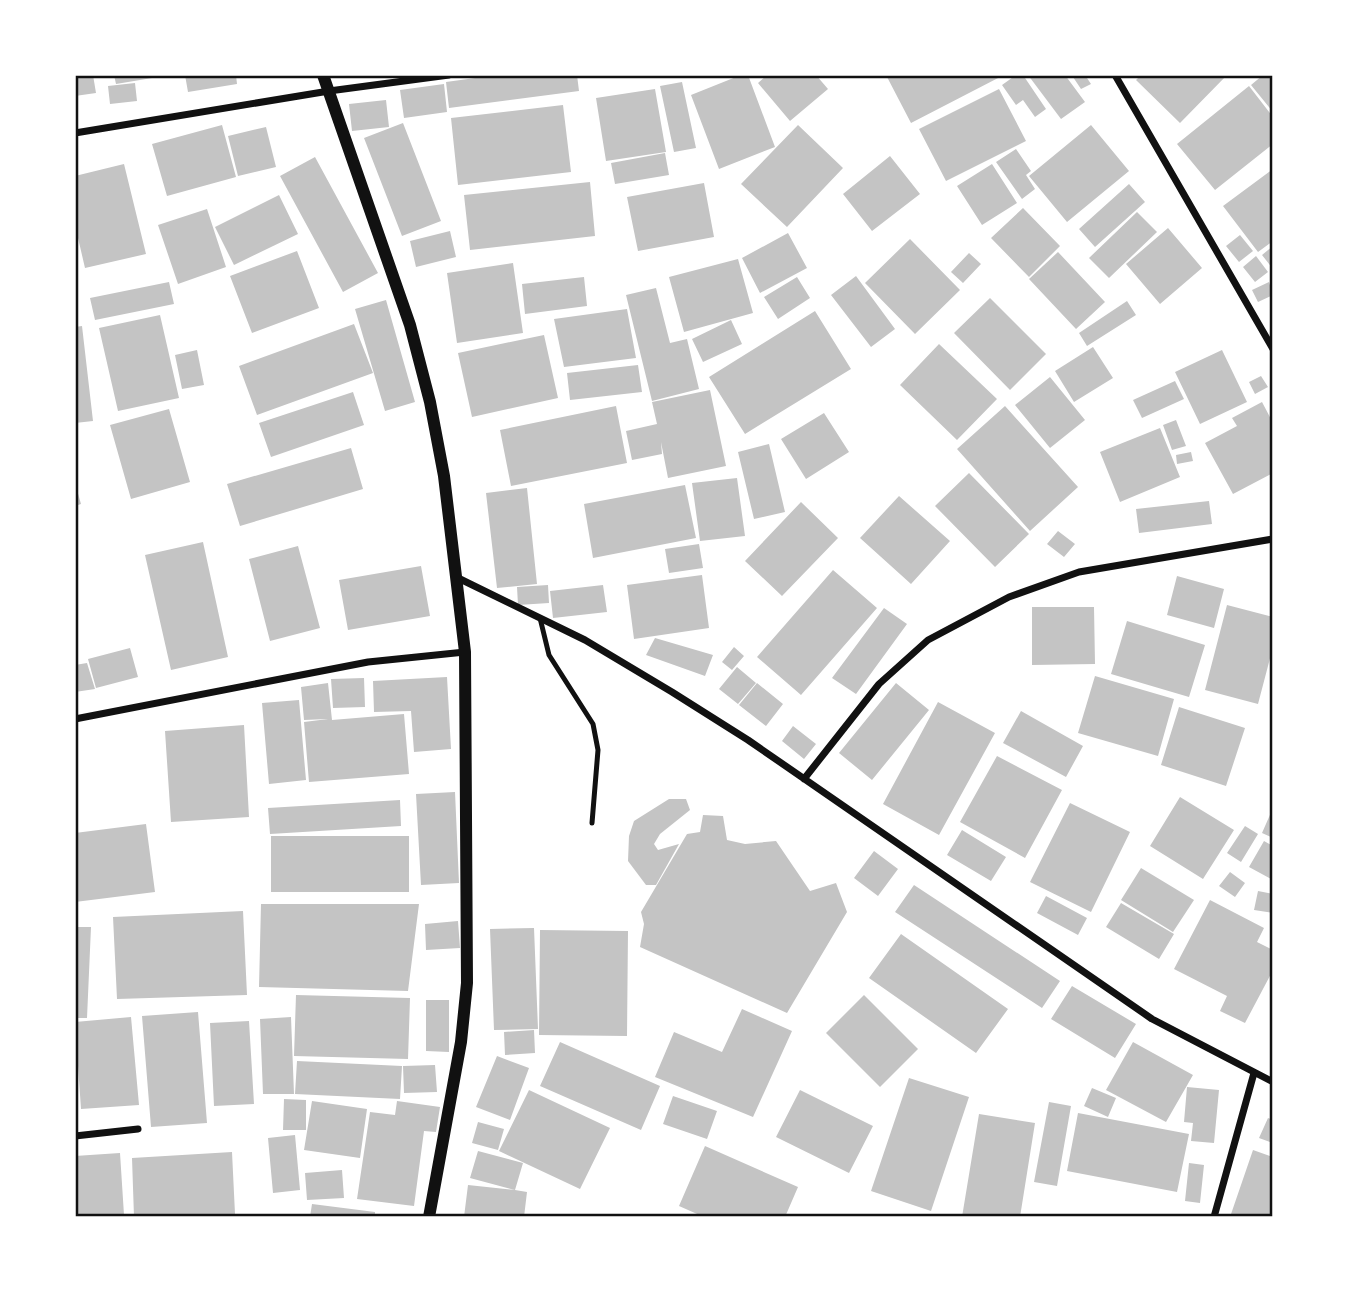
<svg xmlns="http://www.w3.org/2000/svg" width="1348" height="1292" font-family="Roboto,sans-serif">
<style>
.building{fill:#c4c4c4}
.lines{fill:none;stroke-linecap:round;stroke-linejoin:round}
.service{stroke:#111;stroke-width:5}
.minor{stroke:#111;stroke-width:7}
.tertiary{stroke:#111;stroke-width:12}
.neatline{fill:none;stroke:#111;stroke-width:2.5}
</style>
<rect width="100%" height="100%" fill="#fff"/>
<!-- building -->
<path class="building" d="M 75,75 L 93,75 L 96,93 L 75,96 Z
M 114,75 L 158,75 L 158,77 L 116,84 Z
M 185,75 L 236,75 L 237,84 L 188,92 Z
M 497,75 L 577,75 L 579,91 L 449,108 L 446,82 Z
M 741,75 L 748,75 L 775,147 L 719,169 L 691,95 Z
M 767,75 L 816,75 L 828,89 L 790,121 L 758,83 Z
M 886,75 L 999,75 L 1000,77 L 911,123 Z
M 1016,75 L 1023,75 L 1046,109 L 1035,117 L 1023,100 L 1016,105 L 1002,85 Z
M 1028,75 L 1065,75 L 1085,102 L 1061,119 Z
M 1085,75 L 1091,84 L 1081,89 L 1073,77 Z
M 1141,75 L 1227,75 L 1180,123 L 1136,80 Z
M 1263,75 L 1268,75 L 1273,80 L 1273,112 L 1251,85 Z
M 682,82 L 696,148 L 674,152 L 660,86 Z
M 135,83 L 137,101 L 110,104 L 108,86 Z
M 444,84 L 447,112 L 404,118 L 400,90 Z
M 1249,86 L 1273,117 L 1273,144 L 1215,190 L 1177,144 Z
M 655,89 L 666,152 L 606,161 L 596,98 Z
M 999,89 L 1026,141 L 946,181 L 919,129 Z
M 386,100 L 389,127 L 352,131 L 349,104 Z
M 563,105 L 571,172 L 458,185 L 451,118 Z
M 403,123 L 441,221 L 402,236 L 364,138 Z
M 222,125 L 236,177 L 167,196 L 152,144 Z
M 798,125 L 843,168 L 787,227 L 741,184 Z
M 1091,125 L 1129,171 L 1067,222 L 1029,176 Z
M 266,127 L 276,167 L 238,176 L 228,136 Z
M 1016,149 L 1031,171 L 1026,175 L 1035,189 L 1022,199 L 996,162 Z
M 665,153 L 669,175 L 615,184 L 611,163 Z
M 890,156 L 920,194 L 872,231 L 843,194 Z
M 315,157 L 378,273 L 343,292 L 280,176 Z
M 124,164 L 146,254 L 85,268 L 75,225 L 75,176 Z
M 992,164 L 1017,203 L 982,225 L 957,186 Z
M 1273,169 L 1273,241 L 1258,252 L 1223,206 Z
M 590,182 L 595,236 L 470,250 L 464,195 Z
M 704,183 L 714,237 L 638,251 L 627,197 Z
M 1129,184 L 1145,202 L 1095,247 L 1079,229 Z
M 279,195 L 298,234 L 234,265 L 215,227 Z
M 1023,208 L 1060,246 L 1029,277 L 991,238 Z
M 207,209 L 226,267 L 178,284 L 158,225 Z
M 1137,212 L 1157,232 L 1109,278 L 1089,258 Z
M 1168,228 L 1202,268 L 1160,304 L 1126,264 Z
M 450,231 L 456,257 L 416,267 L 410,241 Z
M 788,233 L 807,268 L 760,293 L 742,258 Z
M 1240,235 L 1253,251 L 1239,262 L 1226,246 Z
M 910,239 L 960,290 L 915,334 L 865,283 Z
M 1273,246 L 1273,269 L 1262,255 Z
M 297,251 L 319,308 L 252,333 L 230,276 Z
M 1058,252 L 1105,302 L 1076,329 L 1029,279 Z
M 969,253 L 981,264 L 963,283 L 951,272 Z
M 1256,256 L 1268,272 L 1255,282 L 1243,267 Z
M 738,259 L 753,313 L 684,332 L 669,277 Z
M 513,263 L 523,333 L 457,343 L 447,273 Z
M 856,276 L 895,329 L 871,347 L 831,295 Z
M 584,277 L 587,306 L 525,314 L 522,284 Z
M 797,277 L 810,298 L 778,319 L 764,297 Z
M 169,282 L 174,304 L 95,320 L 90,298 Z
M 1269,282 L 1273,295 L 1258,302 L 1252,290 Z
M 656,288 L 670,343 L 687,339 L 699,389 L 652,401 L 626,295 Z
M 990,298 L 1046,354 L 1010,390 L 954,333 Z
M 386,300 L 415,402 L 385,411 L 355,309 Z
M 1127,301 L 1136,315 L 1087,346 L 1079,333 Z
M 627,309 L 636,358 L 564,367 L 554,319 Z
M 815,311 L 851,369 L 745,434 L 709,377 Z
M 160,315 L 179,398 L 118,411 L 99,328 Z
M 731,320 L 742,344 L 703,362 L 692,339 Z
M 354,324 L 373,373 L 257,415 L 239,366 Z
M 82,326 L 93,421 L 75,423 L 75,327 Z
M 544,335 L 558,398 L 472,417 L 458,353 Z
M 939,344 L 997,399 L 957,440 L 900,385 Z
M 1093,347 L 1113,378 L 1074,402 L 1055,371 Z
M 197,350 L 204,385 L 182,389 L 175,355 Z
M 1222,350 L 1247,402 L 1200,424 L 1175,372 Z
M 638,365 L 642,392 L 570,400 L 567,373 Z
M 1261,376 L 1268,387 L 1255,394 L 1249,382 Z
M 1050,377 L 1085,420 L 1050,448 L 1015,405 Z
M 1175,381 L 1184,399 L 1142,418 L 1133,400 Z
M 710,390 L 726,466 L 668,478 L 661,442 L 662,454 L 632,460 L 626,431 L 657,424 L 652,402 Z
M 353,392 L 364,425 L 271,457 L 259,423 Z
M 1262,402 L 1273,423 L 1273,473 L 1233,494 L 1205,443 L 1237,426 L 1232,418 Z
M 616,406 L 627,463 L 511,486 L 500,430 Z
M 1005,406 L 1078,487 L 1030,531 L 957,449 Z
M 169,409 L 190,482 L 131,499 L 110,425 Z
M 824,413 L 849,452 L 806,479 L 781,439 Z
M 1176,420 L 1186,446 L 1172,450 L 1163,425 Z
M 1160,428 L 1180,477 L 1120,502 L 1100,452 Z
M 769,444 L 785,512 L 754,519 L 738,452 Z
M 351,448 L 363,489 L 240,526 L 227,484 Z
M 1191,452 L 1193,461 L 1177,464 L 1176,455 Z
M 969,473 L 1029,534 L 995,567 L 935,506 Z
M 737,478 L 745,536 L 700,541 L 692,483 Z
M 75,483 L 81,504 L 75,506 Z
M 685,485 L 696,538 L 593,558 L 584,504 Z
M 527,488 L 537,584 L 497,588 L 486,493 Z
M 899,496 L 950,541 L 911,584 L 860,538 Z
M 1209,501 L 1212,524 L 1139,533 L 1136,509 Z
M 801,502 L 838,538 L 782,596 L 745,561 Z
M 1058,531 L 1075,544 L 1064,557 L 1047,544 Z
M 203,542 L 228,657 L 171,670 L 145,555 Z
M 699,544 L 703,568 L 669,573 L 665,549 Z
M 298,546 L 320,628 L 270,641 L 249,559 Z
M 421,566 L 430,616 L 348,630 L 339,580 Z
M 833,570 L 877,608 L 801,695 L 757,657 Z
M 702,575 L 709,628 L 634,639 L 627,585 Z
M 1177,576 L 1224,589 L 1214,628 L 1167,615 Z
M 548,585 L 549,603 L 518,605 L 517,587 Z
M 603,585 L 607,612 L 553,618 L 550,591 Z
M 1227,605 L 1273,617 L 1273,647 L 1258,704 L 1205,690 Z
M 1032,607 L 1094,607 L 1095,664 L 1032,665 Z
M 884,608 L 907,624 L 856,694 L 832,678 Z
M 1127,621 L 1205,645 L 1189,697 L 1111,674 Z
M 655,638 L 713,655 L 705,676 L 646,655 Z
M 734,647 L 744,656 L 732,670 L 722,662 Z
M 130,648 L 138,677 L 96,688 L 88,659 Z
M 87,663 L 95,689 L 75,692 L 75,665 Z
M 737,667 L 756,683 L 738,704 L 719,689 Z
M 1095,676 L 1174,699 L 1158,756 L 1078,733 Z
M 447,677 L 451,749 L 414,752 L 411,711 L 374,712 L 373,681 Z
M 364,678 L 365,707 L 333,708 L 331,679 Z
M 328,683 L 332,720 L 404,714 L 409,774 L 309,782 L 304,722 L 328,719 L 304,720 L 301,687 Z
M 757,683 L 783,704 L 766,726 L 739,705 Z
M 896,683 L 929,710 L 872,780 L 839,753 Z
M 299,700 L 306,780 L 269,784 L 262,703 Z
M 938,702 L 995,733 L 939,835 L 883,804 Z
M 1179,707 L 1245,728 L 1226,786 L 1161,765 Z
M 1021,711 L 1083,746 L 1066,777 L 1003,743 Z
M 244,725 L 249,817 L 171,822 L 165,731 Z
M 793,726 L 816,744 L 804,759 L 782,741 Z
M 997,756 L 1062,790 L 1025,858 L 960,822 Z
M 455,792 L 459,883 L 421,885 L 416,794 Z
M 1180,797 L 1234,830 L 1203,879 L 1150,846 Z
M 669,799 L 686,799 L 690,810 L 660,834 L 654,844 L 658,850 L 679,844 L 656,885 L 646,885 L 628,861 L 629,836 L 634,821 Z
M 400,800 L 401,826 L 270,834 L 268,808 Z
M 1070,803 L 1130,832 L 1091,912 L 1030,882 Z
M 1273,808 L 1273,838 L 1262,833 Z
M 703,815 L 723,816 L 727,840 L 745,844 L 776,841 L 810,891 L 836,883 L 847,912 L 787,1013 L 640,947 L 644,924 L 641,912 L 687,834 L 700,832 Z
M 146,824 L 155,892 L 75,902 L 75,833 Z
M 1245,826 L 1258,834 L 1241,862 L 1227,853 Z
M 962,830 L 1006,857 L 991,881 L 947,855 Z
M 271,836 L 409,836 L 409,892 L 271,892 Z
M 1264,841 L 1273,846 L 1273,880 L 1249,867 Z
M 874,851 L 898,869 L 878,896 L 854,878 Z
M 1141,868 L 1194,900 L 1173,932 L 1121,900 Z
M 1230,872 L 1245,883 L 1235,897 L 1219,886 Z
M 914,885 L 1060,981 L 1042,1008 L 895,912 Z
M 1258,891 L 1273,894 L 1273,913 L 1254,910 Z
M 1046,896 L 1087,918 L 1078,935 L 1037,913 Z
M 1210,900 L 1264,928 L 1257,942 L 1273,950 L 1273,970 L 1245,1023 L 1220,1011 L 1227,996 L 1174,969 Z
M 1121,903 L 1174,934 L 1159,959 L 1106,927 Z
M 261,904 L 419,904 L 408,991 L 259,987 Z
M 243,911 L 247,995 L 117,999 L 113,917 Z
M 458,921 L 460,948 L 426,950 L 425,924 Z
M 75,927 L 91,927 L 87,1018 L 75,1018 Z
M 534,928 L 538,1029 L 494,1030 L 490,929 Z
M 540,930 L 628,931 L 627,1036 L 539,1035 Z
M 901,934 L 1008,1009 L 976,1053 L 869,978 Z
M 1072,986 L 1136,1024 L 1115,1058 L 1051,1019 Z
M 296,995 L 410,998 L 408,1059 L 294,1056 Z
M 864,995 L 918,1049 L 880,1087 L 826,1033 Z
M 426,1000 L 449,1000 L 449,1052 L 426,1051 Z
M 742,1009 L 792,1031 L 753,1117 L 655,1077 L 674,1032 L 722,1052 Z
M 198,1012 L 207,1123 L 151,1127 L 142,1016 Z
M 131,1017 L 139,1105 L 81,1109 L 75,1022 Z
M 291,1017 L 294,1094 L 263,1094 L 260,1019 Z
M 249,1021 L 254,1104 L 214,1106 L 210,1023 Z
M 534,1030 L 535,1053 L 505,1055 L 504,1032 Z
M 560,1042 L 660,1086 L 641,1130 L 540,1086 Z
M 1133,1042 L 1193,1075 L 1166,1122 L 1106,1090 Z
M 497,1056 L 529,1068 L 510,1120 L 476,1107 Z
M 297,1061 L 402,1066 L 400,1099 L 295,1094 Z
M 435,1065 L 437,1092 L 404,1093 L 403,1066 Z
M 909,1078 L 969,1097 L 931,1211 L 871,1191 Z
M 1187,1087 L 1219,1090 L 1214,1143 L 1191,1141 L 1193,1123 L 1184,1122 Z
M 1092,1088 L 1116,1098 L 1108,1117 L 1084,1106 Z
M 529,1090 L 610,1128 L 580,1189 L 499,1151 Z
M 800,1090 L 873,1126 L 849,1173 L 776,1137 Z
M 673,1096 L 717,1111 L 707,1139 L 663,1124 Z
M 284,1099 L 306,1100 L 306,1130 L 283,1130 Z
M 312,1101 L 367,1109 L 360,1158 L 304,1150 Z
M 397,1101 L 440,1107 L 436,1132 L 424,1131 L 414,1206 L 357,1199 L 370,1112 L 395,1115 Z
M 1049,1102 L 1071,1106 L 1057,1186 L 1034,1182 Z
M 1078,1113 L 1189,1134 L 1177,1192 L 1067,1171 Z
M 979,1114 L 1035,1123 L 1020,1217 L 962,1217 Z
M 1268,1118 L 1273,1120 L 1273,1143 L 1259,1138 Z
M 478,1122 L 504,1129 L 498,1150 L 472,1143 Z
M 295,1135 L 300,1190 L 273,1193 L 268,1138 Z
M 705,1146 L 798,1187 L 785,1217 L 704,1217 L 679,1206 Z
M 1253,1150 L 1273,1157 L 1273,1217 L 1230,1217 Z
M 478,1151 L 523,1163 L 515,1190 L 527,1192 L 524,1217 L 464,1217 L 468,1185 L 515,1190 L 470,1178 Z
M 232,1152 L 235,1214 L 134,1217 L 132,1158 Z
M 120,1153 L 124,1215 L 75,1217 L 75,1156 Z
M 1189,1163 L 1204,1165 L 1200,1203 L 1185,1201 Z
M 342,1170 L 344,1198 L 307,1200 L 305,1173 Z
M 312,1204 L 375,1212 L 375,1217 L 310,1217 Z"/>
<g class="lines">
<!-- service -->
<path class="service" d="M 540,618 L 549,655 L 593,724 L 598,750 L 592,823"/>
<!-- minor -->
<path class="minor" d="M 1115,75 L 1273,349
M 75,133 L 329,91 L 449,75
M 458,578 L 585,640 L 672,692 L 748,740 L 1152,1019 L 1273,1082
M 75,719 L 368,662 L 465,652
M 804,779 L 879,684 L 928,640 L 1009,597 L 1079,572 L 1273,539
M 75,1136 L 138,1129
M 1214,1217 L 1254,1073"/>
<!-- tertiary -->
<path class="tertiary" d="M 323,75 L 410,325 L 430,402 L 444,476 L 465,652 L 467,983 L 461,1042 L 429,1217"/>
</g>
<!-- border -->
<rect width="1348" height="1292" fill="none" stroke="#ffffff" stroke-width="154"/>
<rect x="77" y="77" width="1194" height="1138" class="neatline"/>
</svg>
